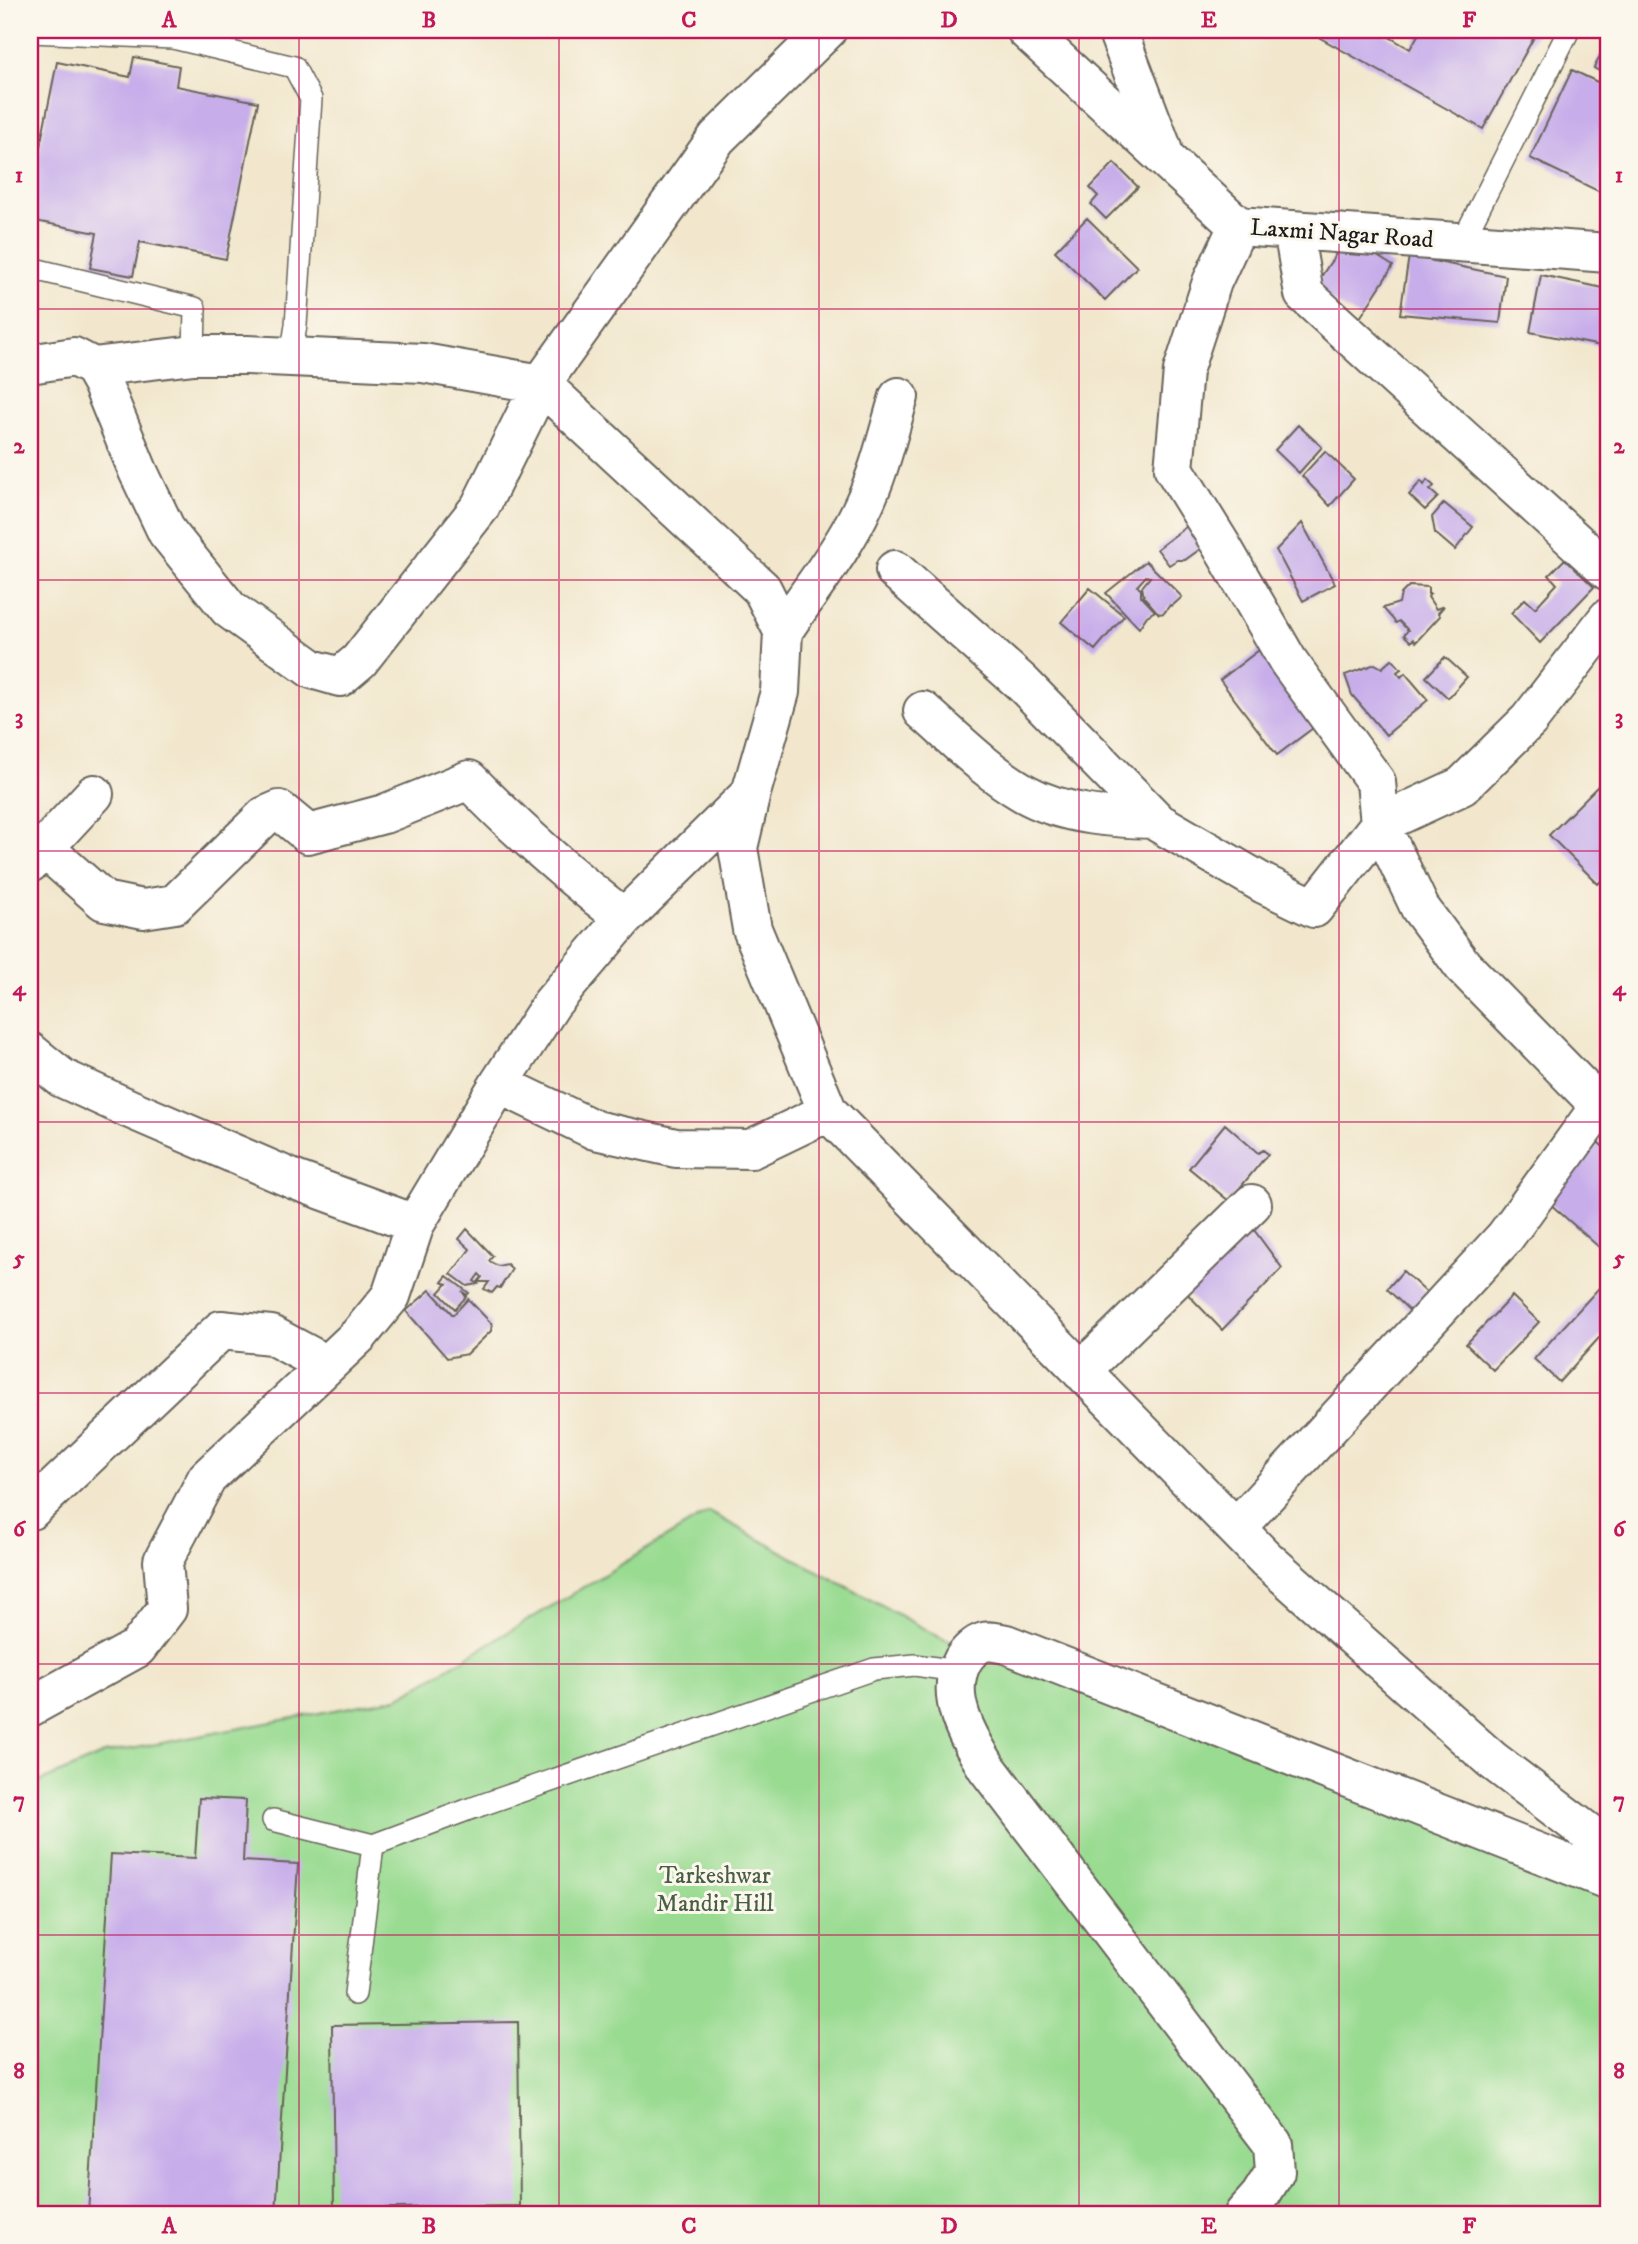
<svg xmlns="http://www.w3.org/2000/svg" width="1638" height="2244" font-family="'IM FELL DW Pica',serif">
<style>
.green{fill:#9adb92;stroke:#5b7c57;stroke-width:2}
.building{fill:#c7adea}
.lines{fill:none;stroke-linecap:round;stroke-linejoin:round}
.lane-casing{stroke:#67635a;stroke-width:24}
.street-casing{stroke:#67635a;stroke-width:42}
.lane{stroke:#fff;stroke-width:21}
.street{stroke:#fff;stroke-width:38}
.grid{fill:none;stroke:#c2185b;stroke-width:2;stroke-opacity:0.55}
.labels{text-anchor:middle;stroke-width:6;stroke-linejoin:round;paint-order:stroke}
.street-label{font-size:24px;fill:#1c1c1c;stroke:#fbf7ec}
.park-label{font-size:24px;fill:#485f45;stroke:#fbf7ec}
.neatline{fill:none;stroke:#c2185b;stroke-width:2.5}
.grid-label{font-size:23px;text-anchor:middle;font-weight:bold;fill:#c2185b}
</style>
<rect width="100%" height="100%" fill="#fbf7ec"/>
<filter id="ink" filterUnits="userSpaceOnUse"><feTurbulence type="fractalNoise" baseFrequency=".0143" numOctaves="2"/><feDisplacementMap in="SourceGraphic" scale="14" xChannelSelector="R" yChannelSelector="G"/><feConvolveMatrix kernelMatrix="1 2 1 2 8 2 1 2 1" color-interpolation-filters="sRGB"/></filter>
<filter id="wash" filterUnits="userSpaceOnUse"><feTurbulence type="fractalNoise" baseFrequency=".00686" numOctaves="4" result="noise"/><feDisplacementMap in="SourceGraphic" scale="28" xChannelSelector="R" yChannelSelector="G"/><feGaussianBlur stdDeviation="1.57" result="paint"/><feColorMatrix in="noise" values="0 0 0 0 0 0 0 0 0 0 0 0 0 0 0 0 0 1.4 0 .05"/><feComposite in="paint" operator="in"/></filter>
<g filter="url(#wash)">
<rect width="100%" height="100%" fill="#f2e7cd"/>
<!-- green -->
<path class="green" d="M 709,1512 L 941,1638 L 1608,1882 L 1608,2214 L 30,2214 L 30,1786 L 104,1754 L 398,1698 Z"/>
<g id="blocks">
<!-- building -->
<path class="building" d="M 1306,30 L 1382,30 L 1381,32 L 1410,49 L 1421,30 L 1538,30 L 1483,129 Z
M 1608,40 L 1608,76 L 1594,68 Z
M 134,57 L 179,66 L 176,86 L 258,102 L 226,259 L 140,242 L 133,276 L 90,268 L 97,233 L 30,220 L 30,196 L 57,62 L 130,77 Z
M 1572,70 L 1608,87 L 1608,180 L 1602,193 L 1530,158 Z
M 1114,163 L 1138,187 L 1106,219 L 1091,204 L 1098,196 L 1090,188 Z
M 1087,218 L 1137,267 L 1105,300 L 1055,251 Z
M 1347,237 L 1393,266 L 1360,318 L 1313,289 Z
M 1409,256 L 1506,276 L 1500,323 L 1400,314 Z
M 1541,275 L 1608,289 L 1608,308 L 1601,346 L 1530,332 Z
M 1298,425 L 1322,447 L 1299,473 L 1275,450 Z
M 1325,451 L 1354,479 L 1330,506 L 1302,476 Z
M 1427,480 L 1434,486 L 1430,490 L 1438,497 L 1425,510 L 1409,495 L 1421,481 L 1424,485 Z
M 1444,503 L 1473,527 L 1455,550 L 1435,533 L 1432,517 Z
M 1302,523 L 1335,584 L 1303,601 L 1276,550 Z
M 1187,526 L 1203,547 L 1185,560 L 1177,560 L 1169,565 L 1157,549 Z
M 1565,559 L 1594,587 L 1540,643 L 1511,613 L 1525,599 L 1535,608 L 1557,584 L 1549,575 Z
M 1146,561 L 1182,597 L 1172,606 L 1170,605 L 1164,613 L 1159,614 L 1144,597 L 1142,587 L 1150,577 L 1146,576 L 1137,586 L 1141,588 L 1141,596 L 1155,611 L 1147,616 L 1139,628 L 1106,593 Z
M 1409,586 L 1428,587 L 1428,594 L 1430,594 L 1428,597 L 1436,609 L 1444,606 L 1438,613 L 1440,616 L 1416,642 L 1413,639 L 1411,642 L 1404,635 L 1408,630 L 1399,621 L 1396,623 L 1383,608 L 1399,603 L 1401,594 Z
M 1090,588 L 1124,616 L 1095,650 L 1061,622 Z
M 1263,647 L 1321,722 L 1277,755 L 1220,680 Z
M 1445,657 L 1467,677 L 1448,698 L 1426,677 Z
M 1392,659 L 1401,669 L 1397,672 L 1401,677 L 1405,673 L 1428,700 L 1386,735 L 1352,695 L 1345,675 L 1375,664 L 1382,668 Z
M 1608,776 L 1608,874 L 1598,884 L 1549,835 Z
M 1225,1124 L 1258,1153 L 1263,1150 L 1268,1154 L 1229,1201 L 1189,1168 Z
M 1592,1137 L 1608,1151 L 1608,1255 L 1541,1196 Z
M 1246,1219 L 1282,1268 L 1222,1330 L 1179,1285 Z
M 467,1229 L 493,1256 L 489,1261 L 498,1266 L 507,1264 L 512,1269 L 500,1288 L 497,1287 L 492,1293 L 484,1289 L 489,1282 L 478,1282 L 482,1277 L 479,1274 L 474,1281 L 478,1284 L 467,1286 L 451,1274 L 470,1249 L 459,1239 Z
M 1403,1271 L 1427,1293 L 1410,1311 L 1387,1289 Z
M 447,1276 L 469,1293 L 467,1295 L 462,1291 L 466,1297 L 455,1309 L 439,1293 L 447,1284 L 442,1282 Z
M 1608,1278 L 1608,1328 L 1559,1382 L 1534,1359 Z
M 430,1290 L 453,1315 L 468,1299 L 492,1324 L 491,1331 L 467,1354 L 447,1358 L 406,1311 Z
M 1512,1296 L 1539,1322 L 1493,1370 L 1466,1344 Z
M 199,1798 L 246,1800 L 243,1861 L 298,1864 L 276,2214 L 88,2214 L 111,1854 L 195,1858 Z
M 518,2022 L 520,2206 L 334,2209 L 332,2025 Z"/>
</g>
</g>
<g filter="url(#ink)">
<use href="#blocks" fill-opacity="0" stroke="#67635a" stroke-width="2"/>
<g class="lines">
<defs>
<path id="lane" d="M 30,32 L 173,38 L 294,67 L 311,99 L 296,325 L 291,357
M 1462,242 L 1569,30
M 30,268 L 195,308 L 194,355
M 273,1820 L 373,1845 L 467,1810 L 874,1669 L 915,1665 L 957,1671
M 355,1994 L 373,1845"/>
<path id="street" d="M 1026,30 L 1238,226 L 1608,253
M 1117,30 L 1162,148
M 1238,226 L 1212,282 L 1183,371 L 1174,469 L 1221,545 L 1288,661 L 1376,782 L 1380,824 L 1420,908 L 1463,966 L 1608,1114
M 1293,230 L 1304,294 L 1608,571
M 30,364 L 74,357 L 93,367 L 194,355 L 247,355 L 423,363 L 541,384 L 717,138 L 827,30
M 93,367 L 102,383 L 138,471 L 167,532 L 229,609 L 312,669 L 340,677 L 359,661 L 480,507 L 541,384 L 762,589 L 783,631 L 780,692 L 751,793 L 738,848 L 752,929 L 828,1112 L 1266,1559 L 1492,1760 L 1608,1848
M 895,570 L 1022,683 L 1159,823 L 1264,884 L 1314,908 L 1380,824 L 1462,786 L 1529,720 L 1608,618
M 783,631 C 810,590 844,549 864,504 C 880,470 888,433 899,397
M 923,711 C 955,739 986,771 1024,793 C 1063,815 1111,818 1155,819
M 44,848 L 104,901 L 143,909 L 175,904 L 265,816 L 279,810 L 308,834 L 384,814 L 469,780 C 519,832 567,874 624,918
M 30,863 L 94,794
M 30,1052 L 62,1078 L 130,1109 L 295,1180 L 415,1224
M 499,1084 L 595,1130 L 676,1148 L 751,1149 L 828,1112
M 1081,1371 L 1252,1204
M 31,1510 L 221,1330 L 271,1335 L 327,1365
M 1236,1528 L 1505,1237 L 1600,1106
M 30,1707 L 137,1648 L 167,1609 L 163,1561 L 207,1478 L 359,1335 L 391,1296 L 415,1224 L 499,1084 L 552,1003 L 624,918 L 751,793
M 1244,2214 L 1260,2196 L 1275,2172 L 1273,2144 L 987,1768 C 968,1737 943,1696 963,1660 C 967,1653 976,1644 984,1642 C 990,1640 1000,1643 1006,1644 L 1608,1880"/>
</defs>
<!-- lane casing -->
<use href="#lane" class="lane-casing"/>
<!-- street casing -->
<use href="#street" class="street-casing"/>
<!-- lane -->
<use href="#lane" class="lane"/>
<!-- street -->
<use href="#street" class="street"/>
</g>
</g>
<!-- grid -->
<path class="grid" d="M 299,30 L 299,2214M 559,30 L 559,2214M 819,30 L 819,2214M 1079,30 L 1079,2214M 1339,30 L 1339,2214M 30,309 L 1608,309M 30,580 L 1608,580M 30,851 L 1608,851M 30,1122 L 1608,1122M 30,1393 L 1608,1393M 30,1664 L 1608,1664M 30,1935 L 1608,1935"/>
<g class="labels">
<!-- street labels -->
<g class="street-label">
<text transform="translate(1342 233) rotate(4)" y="8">Laxmi Nagar Road</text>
</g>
<!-- park labels -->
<g class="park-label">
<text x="715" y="1883">Tarkeshwar<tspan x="715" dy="28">Mandir Hill</tspan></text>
</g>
</g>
<!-- margin -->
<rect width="1638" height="2244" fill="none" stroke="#fbf7ec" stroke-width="77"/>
<rect x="38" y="38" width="1562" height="2168" class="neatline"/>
<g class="grid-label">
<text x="169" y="27">A</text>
<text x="429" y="27">B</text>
<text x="689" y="27">C</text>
<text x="949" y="27">D</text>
<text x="1209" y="27">E</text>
<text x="1469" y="27">F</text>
<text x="19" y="182">1</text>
<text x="1619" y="182">1</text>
<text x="19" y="453">2</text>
<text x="1619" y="453">2</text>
<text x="19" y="724">3</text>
<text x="1619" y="724">3</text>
<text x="19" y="995">4</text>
<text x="1619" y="995">4</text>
<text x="19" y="1265">5</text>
<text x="1619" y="1265">5</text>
<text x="19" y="1536">6</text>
<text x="1619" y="1536">6</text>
<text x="19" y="1807">7</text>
<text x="1619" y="1807">7</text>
<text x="19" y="2078">8</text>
<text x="1619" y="2078">8</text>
<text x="169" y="2233">A</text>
<text x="429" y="2233">B</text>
<text x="689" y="2233">C</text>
<text x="949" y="2233">D</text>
<text x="1209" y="2233">E</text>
<text x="1469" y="2233">F</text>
</g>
</svg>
